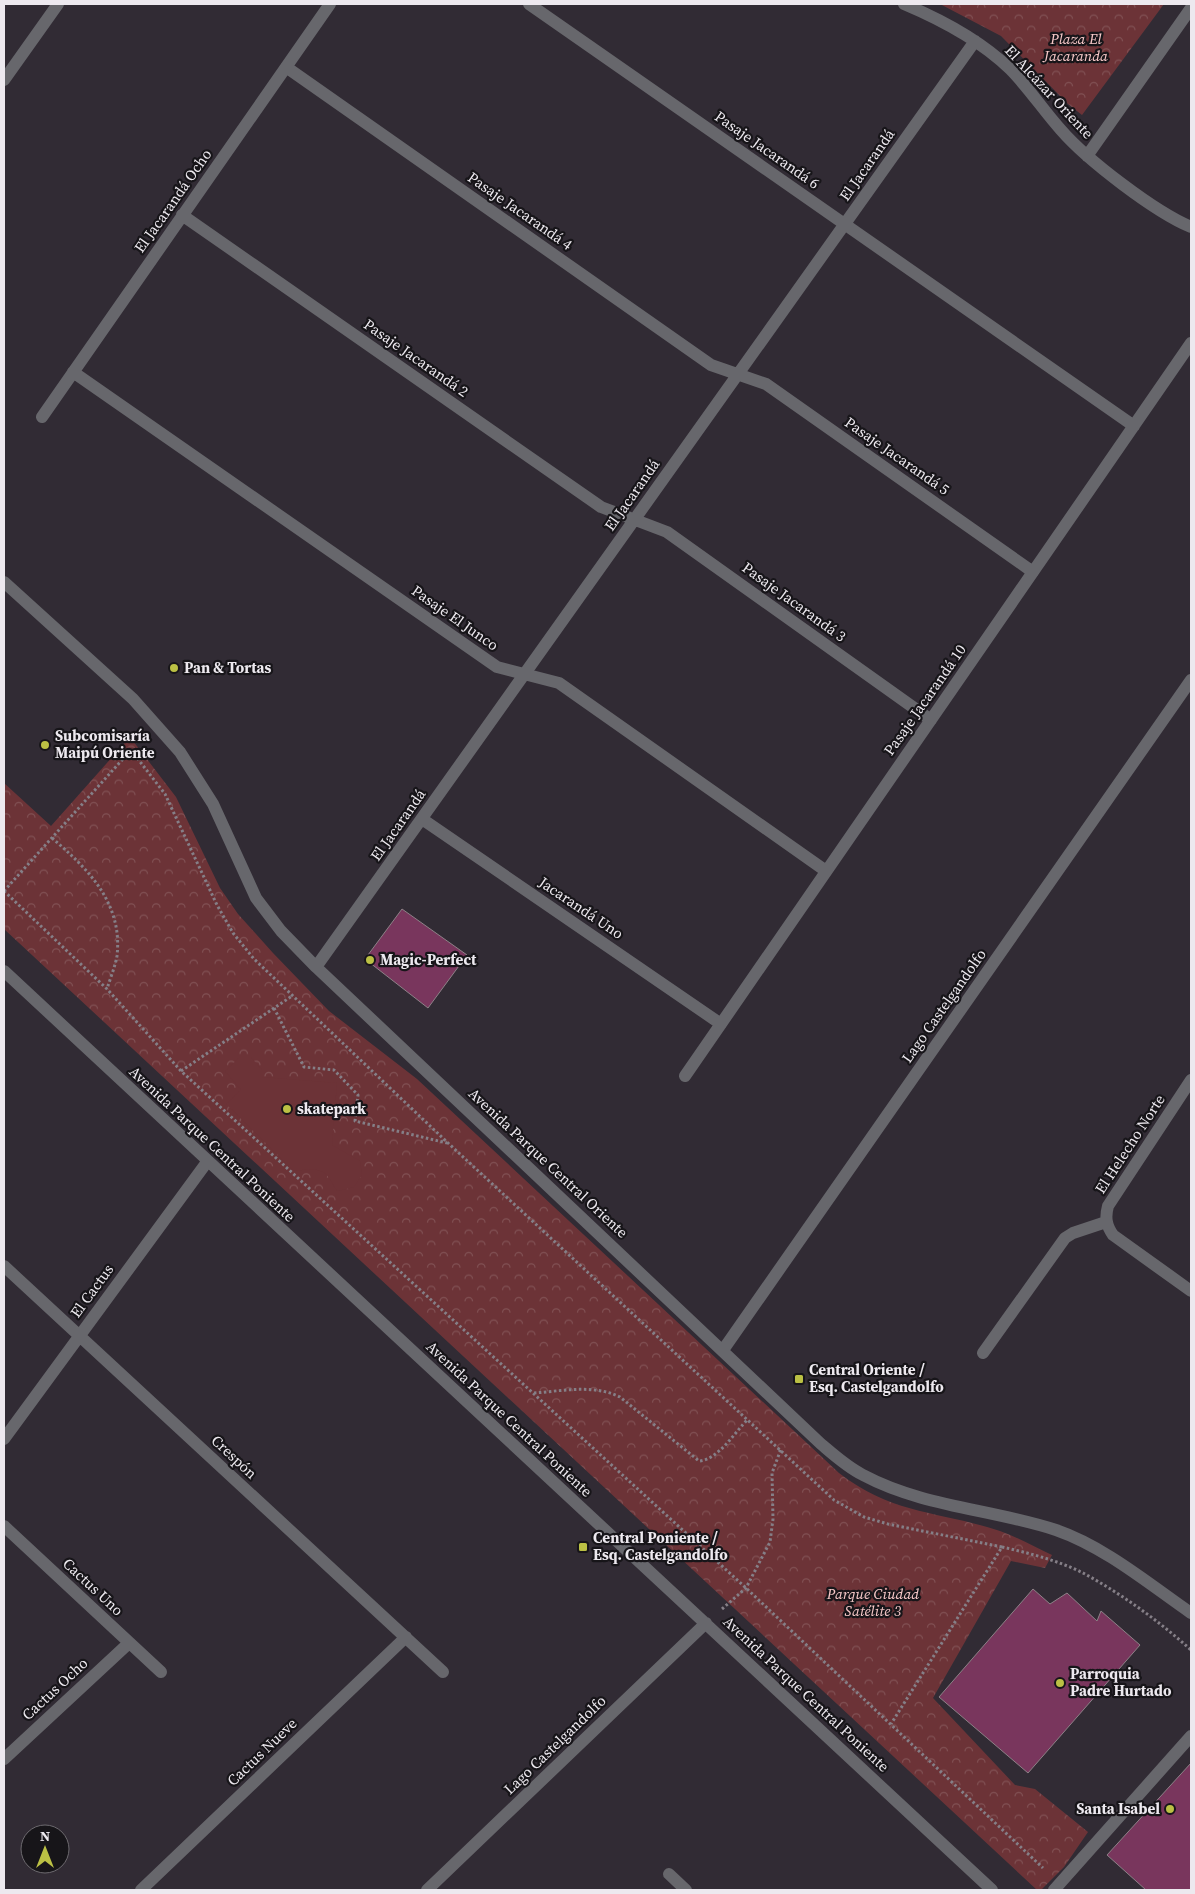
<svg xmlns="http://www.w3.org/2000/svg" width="1195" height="1894" font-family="'Source Serif 4',serif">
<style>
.park{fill:url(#park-crowns)}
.garden{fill:#6c3337}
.building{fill:#79365d;stroke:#8d8187}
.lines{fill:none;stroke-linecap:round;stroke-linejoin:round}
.path{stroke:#857f87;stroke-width:3;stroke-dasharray:2.5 2.5;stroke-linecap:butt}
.minor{stroke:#67676c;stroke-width:12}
.poi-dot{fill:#bbc044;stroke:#171519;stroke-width:2}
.labels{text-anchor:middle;stroke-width:4.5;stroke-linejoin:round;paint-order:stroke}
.park-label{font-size:15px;font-style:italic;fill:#f8c9c9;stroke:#171519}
.street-label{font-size:15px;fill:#ede9ef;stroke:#171519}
.poi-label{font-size:15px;font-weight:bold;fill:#ede9ef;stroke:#171519;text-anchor:start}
</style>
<defs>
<pattern id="park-crowns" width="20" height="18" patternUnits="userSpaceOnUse" patternTransform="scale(1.25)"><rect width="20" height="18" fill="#6c3337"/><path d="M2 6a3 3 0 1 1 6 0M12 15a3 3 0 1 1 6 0" fill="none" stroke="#815154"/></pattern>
</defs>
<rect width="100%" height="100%" fill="#312b34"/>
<!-- park -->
<path class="park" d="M 940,4 L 1164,4 L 1082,115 L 1068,104 L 1001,36 Z
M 130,737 L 176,797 L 220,888 L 238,914 L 273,953 L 329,1011 L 417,1079 L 839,1473 C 893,1515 940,1511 1000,1531 C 1017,1537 1035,1547 1052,1555 L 1045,1568 L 1011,1561 L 933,1698 L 1015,1785 L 1035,1789 L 1088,1832 L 1064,1867 L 1041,1890 L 1037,1890 L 4,929 L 4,783 L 51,826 Z"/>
<!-- garden -->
<path class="garden" d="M 240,1057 L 251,1057 L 262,1070 L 262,1077 L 337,1083 L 332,1145 L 360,1161 L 362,1175 L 354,1187 L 338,1191 C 333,1187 333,1183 329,1178 C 322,1166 305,1170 294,1171 L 226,1104 L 241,1090 L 225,1071 Z"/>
<!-- building -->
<path class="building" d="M 402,909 L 467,955 L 428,1008 L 365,959 Z
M 1033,1589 L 1050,1604 L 1067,1593 L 1097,1621 L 1101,1611 L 1140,1645 L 1028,1773 L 939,1697 Z
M 1191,1763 L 1191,1890 L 1146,1890 L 1107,1855 Z"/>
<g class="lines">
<!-- path -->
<path class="path" d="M 52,838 C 88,869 123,903 117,956 C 115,967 110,979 107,989
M 4,891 L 131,750 L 165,794 L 217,905 L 233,933 L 254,959 L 448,1143 L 834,1500 L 864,1517 L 888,1524 L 1002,1547 L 891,1724
M 4,891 L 107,989 L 181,1071 L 746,1588 L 1043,1868
M 274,1008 L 304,1067 L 334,1070 L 358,1095 L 355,1121 L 447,1143
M 181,1071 L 292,996
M 534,1393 C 562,1391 594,1384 620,1397 L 699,1461 C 718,1460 735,1432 748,1419
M 1002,1547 C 1029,1553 1060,1561 1085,1574 C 1123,1595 1159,1621 1191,1650
M 722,1609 L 746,1588 L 770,1542 L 773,1519 L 772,1473 L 781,1449"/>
<!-- minor -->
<path class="minor" d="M 529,4 L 1134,426
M 904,4 C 942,20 980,40 1010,69 C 1029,88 1043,110 1061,130 C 1087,160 1155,212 1191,227
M 286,67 L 711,365 L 766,384 L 1033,572
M 4,80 L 58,4
M 1087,156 L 1191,8
M 182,215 L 601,507 L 667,532 L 931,720
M 73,372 L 497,667 L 559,683 L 826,871
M 42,417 L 330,4
M 4,582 L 133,699 L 180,752 L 213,804 L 256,898 L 281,931 L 316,967 L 821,1444 C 834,1455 847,1467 863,1475 C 923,1507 992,1509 1056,1530 C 1105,1547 1149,1584 1191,1613
M 422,819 L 721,1024
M 316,967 L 975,41
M 4,971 L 992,1890
M 685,1076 L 1191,343
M 1191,1080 L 1108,1206 C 1105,1217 1106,1225 1113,1235 L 1191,1291
M 4,1266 L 443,1672
M 723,1350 L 1191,680
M 983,1353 L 1065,1238 L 1073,1233 L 1106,1222
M 4,1439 L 207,1162
M 4,1526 L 161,1672
M 4,1759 L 129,1643
M 669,1874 L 686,1890
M 141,1890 L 406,1637
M 427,1890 L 706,1623
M 1054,1890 L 1191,1736"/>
</g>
<!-- markers -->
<g class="poi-dot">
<circle cx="174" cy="668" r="5"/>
<circle cx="45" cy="745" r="5"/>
<circle cx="370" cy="960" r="5"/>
<circle cx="287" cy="1109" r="5"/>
<rect x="794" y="1374" width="10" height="10" rx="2.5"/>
<rect x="578" y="1542" width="10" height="10" rx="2.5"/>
<circle cx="1060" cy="1683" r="5"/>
<circle cx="1170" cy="1809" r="5"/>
</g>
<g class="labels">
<!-- park labels -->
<g class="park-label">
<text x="1076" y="44">Plaza El<tspan x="1076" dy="17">Jacaranda</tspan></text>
<text x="873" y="1599">Parque Ciudad<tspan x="873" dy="17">Satélite 3</tspan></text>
</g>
<!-- street labels -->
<g class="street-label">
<text transform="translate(1049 92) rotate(47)" y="5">El Alcázar Oriente</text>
<text transform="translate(767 150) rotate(35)" y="5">Pasaje Jacarandá 6</text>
<text transform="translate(867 165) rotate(-55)" y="5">El Jacarandá</text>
<text transform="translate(173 201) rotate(-55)" y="5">El Jacarandá Ocho</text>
<text transform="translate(520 211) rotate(35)" y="5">Pasaje Jacarandá 4</text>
<text transform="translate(416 358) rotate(35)" y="5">Pasaje Jacarandá 2</text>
<text transform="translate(897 456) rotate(35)" y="5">Pasaje Jacarandá 5</text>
<text transform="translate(632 495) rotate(-55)" y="5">El Jacarandá</text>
<text transform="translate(794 602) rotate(36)" y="5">Pasaje Jacarandá 3</text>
<text transform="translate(455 618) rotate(35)" y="5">Pasaje El Junco</text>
<text transform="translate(925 700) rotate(-55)" y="5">Pasaje Jacarandá 10</text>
<text transform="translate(398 825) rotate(-55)" y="5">El Jacarandá</text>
<text transform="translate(581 908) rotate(34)" y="5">Jacarandá Uno</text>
<text transform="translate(944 1006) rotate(-55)" y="5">Lago Castelgandolfo</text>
<text transform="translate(212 1144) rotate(43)" y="5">Avenida Parque Central Poniente</text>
<text transform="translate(1130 1144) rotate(-57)" y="5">El Helecho Norte</text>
<text transform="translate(548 1163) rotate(43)" y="5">Avenida Parque Central Oriente</text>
<text transform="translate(92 1291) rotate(-54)" y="5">El Cactus</text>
<text transform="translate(509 1419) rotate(43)" y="5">Avenida Parque Central Poniente</text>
<text transform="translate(234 1457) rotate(43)" y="5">Crespón</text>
<text transform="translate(93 1587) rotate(43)" y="5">Cactus Uno</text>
<text transform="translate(55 1689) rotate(-43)" y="5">Cactus Ocho</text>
<text transform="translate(806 1694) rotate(43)" y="5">Avenida Parque Central Poniente</text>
<text transform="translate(555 1745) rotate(-44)" y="5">Lago Castelgandolfo</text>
<text transform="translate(262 1752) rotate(-44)" y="5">Cactus Nueve</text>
</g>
<!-- poi labels -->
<g class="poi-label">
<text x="184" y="673">Pan &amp; Tortas</text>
<text x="55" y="741">Subcomisaría<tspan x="55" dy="17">Maipú Oriente</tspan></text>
<text x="380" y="965">Magic-Perfect</text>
<text x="297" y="1114">skatepark</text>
<text x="809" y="1375">Central Oriente /<tspan x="809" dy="17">Esq. Castelgandolfo</tspan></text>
<text x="593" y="1543">Central Poniente /<tspan x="593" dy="17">Esq. Castelgandolfo</tspan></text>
<text x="1070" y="1679">Parroquia<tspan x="1070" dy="17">Padre Hurtado</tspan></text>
<text x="1160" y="1814" text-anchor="end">Santa Isabel</text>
</g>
</g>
<!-- border -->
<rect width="1195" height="1894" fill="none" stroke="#ede9ef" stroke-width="10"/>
<!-- north arrow -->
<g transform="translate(45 1849)"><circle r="24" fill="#171519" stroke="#6d6a6f"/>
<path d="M0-4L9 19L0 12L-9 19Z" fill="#bbc044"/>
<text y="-8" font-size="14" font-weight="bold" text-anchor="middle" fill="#ede9ef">N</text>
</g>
</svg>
